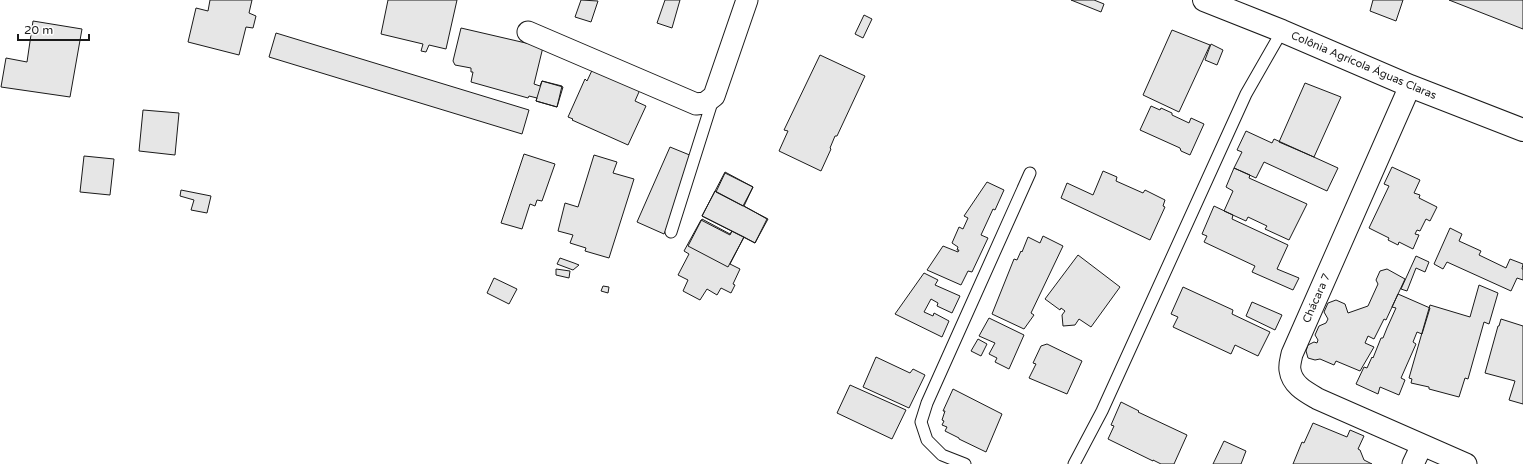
<svg xmlns="http://www.w3.org/2000/svg" width="1523" height="464" font-family="'Varela Round',sans-serif">
<style>
.building{fill:#e6e6e6;stroke:#1a1a1a}
.lines{fill:none;stroke-linecap:round;stroke-linejoin:round}
.lane-casing{stroke:#1a1a1a;stroke-width:13}
.street-casing{stroke:#1a1a1a;stroke-width:23}
.secondary-casing{stroke:#1a1a1a;stroke-width:24}
.lane{stroke:#fff;stroke-width:11}
.street{stroke:#fff;stroke-width:21}
.secondary{stroke:#fff;stroke-width:22}
.labels{text-anchor:middle;stroke-width:3;stroke-linejoin:round;paint-order:stroke}
.street-label{font-size:11px;fill:#1a1a1a;stroke:#fff}
</style>
<rect width="100%" height="100%" fill="#fff"/>
<!-- building -->
<path class="building" d="M 210,0 L 252,0 L 249,13 L 256,16 L 253,28 L 246,27 L 239,55 L 188,42 L 196,8 L 208,11 Z
M 388,0 L 457,0 L 446,49 L 429,45 L 426,52 L 421,51 L 423,44 L 381,34 Z
M 581,0 L 598,1 L 591,22 L 575,17 Z
M 665,0 L 680,0 L 672,28 L 657,23 Z
M 1071,0 L 1094,0 L 1104,4 L 1101,12 Z
M 1373,0 L 1403,0 L 1396,21 L 1370,11 Z
M 1449,0 L 1523,0 L 1523,29 Z
M 864,15 L 872,19 L 863,38 L 855,34 Z
M 33,21 L 82,29 L 70,97 L 1,87 L 6,58 L 27,62 Z
M 461,28 L 543,47 L 534,84 L 540,86 L 542,81 L 562,86 L 557,107 L 536,101 L 537,98 L 529,96 L 528,98 L 471,82 L 473,72 L 471,72 L 471,68 L 455,65 L 453,61 Z
M 1172,30 L 1210,45 L 1179,112 L 1143,95 Z
M 276,33 L 529,110 L 522,134 L 269,57 Z
M 1211,44 L 1223,50 L 1217,65 L 1205,60 Z
M 820,55 L 865,76 L 837,136 L 835,136 L 830,148 L 831,149 L 821,171 L 779,151 L 788,131 L 784,130 Z
M 595,64 L 642,85 L 635,101 L 646,106 L 628,145 L 572,120 L 573,119 L 568,117 L 585,79 L 587,81 Z
M 542,81 L 563,87 L 557,107 L 536,101 Z
M 1305,83 L 1341,97 L 1314,157 L 1279,142 Z
M 1151,106 L 1160,110 L 1161,108 L 1172,113 L 1172,115 L 1189,123 L 1191,118 L 1204,124 L 1190,155 L 1181,151 L 1180,148 L 1140,130 Z
M 143,110 L 179,113 L 175,155 L 139,151 Z
M 1246,131 L 1272,143 L 1274,139 L 1338,168 L 1327,191 L 1264,162 L 1256,178 L 1234,168 L 1242,152 L 1237,150 Z
M 670,147 L 697,158 L 664,234 L 637,222 Z
M 524,154 L 555,164 L 542,201 L 537,200 L 535,206 L 530,204 L 522,229 L 501,223 Z
M 594,155 L 617,162 L 613,173 L 634,179 L 609,258 L 585,251 L 586,248 L 570,243 L 573,235 L 558,231 L 565,203 L 578,207 Z
M 84,156 L 114,159 L 110,195 L 80,192 Z
M 1392,167 L 1420,180 L 1414,193 L 1420,195 L 1419,198 L 1437,207 L 1430,221 L 1426,219 L 1420,231 L 1417,230 L 1415,234 L 1419,235 L 1413,249 L 1399,242 L 1398,245 L 1388,240 L 1389,238 L 1369,228 L 1389,186 L 1384,184 Z
M 1234,168 L 1250,175 L 1249,178 L 1307,204 L 1289,240 L 1265,229 L 1267,226 L 1248,217 L 1246,221 L 1224,211 L 1233,191 L 1226,187 Z
M 1103,171 L 1117,177 L 1116,181 L 1143,193 L 1145,190 L 1165,200 L 1163,206 L 1165,207 L 1150,240 L 1061,198 L 1067,183 L 1093,195 Z
M 725,172 L 753,187 L 744,206 L 767,219 L 755,243 L 744,237 L 730,264 L 740,269 L 733,284 L 735,285 L 731,293 L 721,288 L 717,295 L 707,289 L 700,300 L 683,291 L 688,280 L 678,275 L 689,254 L 684,251 L 701,220 L 730,235 L 732,231 L 702,216 Z
M 725,173 L 753,187 L 743,206 L 716,192 Z
M 987,182 L 1004,190 L 995,210 L 993,209 L 981,235 L 988,238 L 972,272 L 968,271 L 961,285 L 927,270 L 943,246 L 958,252 L 959,250 L 957,250 L 958,247 L 952,243 L 959,227 L 963,229 L 968,218 L 964,216 Z
M 181,190 L 211,196 L 207,213 L 191,210 L 194,200 L 180,196 Z
M 715,191 L 768,219 L 755,243 L 702,216 Z
M 1214,206 L 1233,215 L 1232,219 L 1288,245 L 1277,269 L 1299,278 L 1293,290 L 1252,272 L 1255,266 L 1204,242 L 1207,236 L 1202,234 Z
M 702,219 L 730,234 L 732,231 L 744,237 L 728,267 L 688,246 Z
M 1450,228 L 1462,234 L 1459,241 L 1481,251 L 1479,255 L 1506,268 L 1510,259 L 1523,264 L 1522,269 L 1523,269 L 1523,280 L 1517,278 L 1511,291 L 1447,262 L 1443,269 L 1434,264 Z
M 1043,236 L 1063,246 L 1031,313 L 1034,315 L 1024,329 L 992,314 L 1014,259 L 1017,260 L 1021,251 L 1022,252 L 1028,237 L 1040,243 Z
M 1078,255 L 1120,287 L 1091,327 L 1079,319 L 1075,325 L 1063,326 L 1062,315 L 1065,311 L 1061,308 L 1060,310 L 1045,299 Z
M 1416,256 L 1429,262 L 1425,272 L 1416,268 L 1407,291 L 1401,289 Z
M 560,258 L 574,263 L 579,265 L 573,270 L 557,264 Z
M 556,269 L 570,271 L 569,278 L 556,275 Z
M 1387,269 L 1405,279 L 1386,320 L 1384,319 L 1374,339 L 1368,336 L 1365,343 L 1374,347 L 1360,371 L 1336,361 L 1334,365 L 1320,359 L 1315,360 L 1308,358 L 1306,351 L 1308,345 L 1314,342 L 1317,343 L 1318,340 L 1315,335 L 1319,326 L 1326,323 L 1328,319 L 1324,312 L 1328,303 L 1336,300 L 1345,304 L 1348,313 L 1368,306 L 1378,284 L 1376,280 L 1380,271 Z
M 924,273 L 938,280 L 935,285 L 960,296 L 952,313 L 937,306 L 938,303 L 931,299 L 924,312 L 933,316 L 934,313 L 949,321 L 942,337 L 895,314 Z
M 494,278 L 517,289 L 509,304 L 487,293 Z
M 1479,285 L 1498,293 L 1489,324 L 1484,322 L 1468,379 L 1465,378 L 1459,397 L 1429,389 L 1429,387 L 1411,383 L 1412,379 L 1409,378 L 1430,305 L 1470,317 Z
M 603,286 L 609,287 L 608,293 L 601,291 Z
M 1183,287 L 1233,310 L 1232,314 L 1270,332 L 1258,356 L 1235,345 L 1231,354 L 1173,327 L 1178,317 L 1171,314 Z
M 1398,294 L 1430,308 L 1422,334 L 1417,332 L 1413,342 L 1416,344 L 1401,378 L 1405,380 L 1399,395 L 1380,387 L 1378,394 L 1356,384 L 1364,367 L 1367,368 L 1372,357 L 1373,358 L 1381,338 L 1383,338 L 1387,328 L 1396,308 L 1392,307 Z
M 1252,302 L 1282,315 L 1275,330 L 1246,316 Z
M 989,318 L 1024,335 L 1009,369 L 995,362 L 997,358 L 989,354 L 995,343 L 979,336 Z
M 1501,319 L 1523,326 L 1523,404 L 1509,400 L 1515,381 L 1485,373 L 1498,326 L 1499,326 Z
M 978,339 L 987,344 L 981,356 L 971,351 Z
M 1047,344 L 1082,361 L 1067,394 L 1029,378 L 1036,364 L 1033,363 L 1041,346 Z
M 876,357 L 910,373 L 913,369 L 925,375 L 909,408 L 863,387 Z
M 850,385 L 906,410 L 892,439 L 837,413 Z
M 953,389 L 1002,414 L 986,452 L 959,439 L 959,438 L 945,431 L 947,427 L 942,425 L 944,421 L 942,420 L 945,411 L 943,411 Z
M 1121,402 L 1139,411 L 1138,412 L 1187,435 L 1174,464 L 1161,464 L 1153,460 L 1153,461 L 1108,439 L 1114,426 L 1111,425 Z
M 1313,423 L 1347,437 L 1350,430 L 1364,436 L 1358,449 L 1360,450 L 1364,460 L 1372,464 L 1293,464 L 1302,442 L 1304,443 Z
M 1224,441 L 1246,451 L 1241,464 L 1213,464 Z"/>
<g class="lines">
<defs>
<path id="lane" d="M 671,232 L 713,99
M 965,464 L 942,455 L 927,440 L 921,422 L 927,403 L 1030,173
M 1074,464 L 1102,411 L 1246,94 L 1282,31"/>
<path id="street" d="M 528,32 L 696,104 L 705,103 L 714,96 L 747,0
M 1410,86 L 1292,354 C 1291,359 1289,365 1290,370 C 1292,385 1306,392 1318,399 L 1466,464
M 1413,464 L 1422,445"/>
<path id="secondary" d="M 1204,0 L 1282,31 L 1410,86 L 1523,130"/>
</defs>
<!-- lane casing -->
<use href="#lane" class="lane-casing"/>
<!-- street casing -->
<use href="#street" class="street-casing"/>
<!-- secondary casing -->
<use href="#secondary" class="secondary-casing"/>
<!-- lane -->
<use href="#lane" class="lane"/>
<!-- street -->
<use href="#street" class="street"/>
<!-- secondary -->
<use href="#secondary" class="secondary"/>
</g>
<g class="labels">
<!-- street labels -->
<g class="street-label">
<text transform="translate(1364 65) rotate(23)" y="4">Colônia Agrícola Águas Claras</text>
<text transform="translate(1316 298) rotate(-66)" y="4">Chácara 7</text>
</g>
</g>
<!-- scale -->
<path d="M18 34v6h71v-6" fill="none" stroke="#1a1a1a" stroke-width="2"/>
<text x="24" y="34" font-size="12" fill="#1a1a1a" stroke="#ffffff" stroke-width="3" paint-order="stroke">20 m</text>
</svg>
